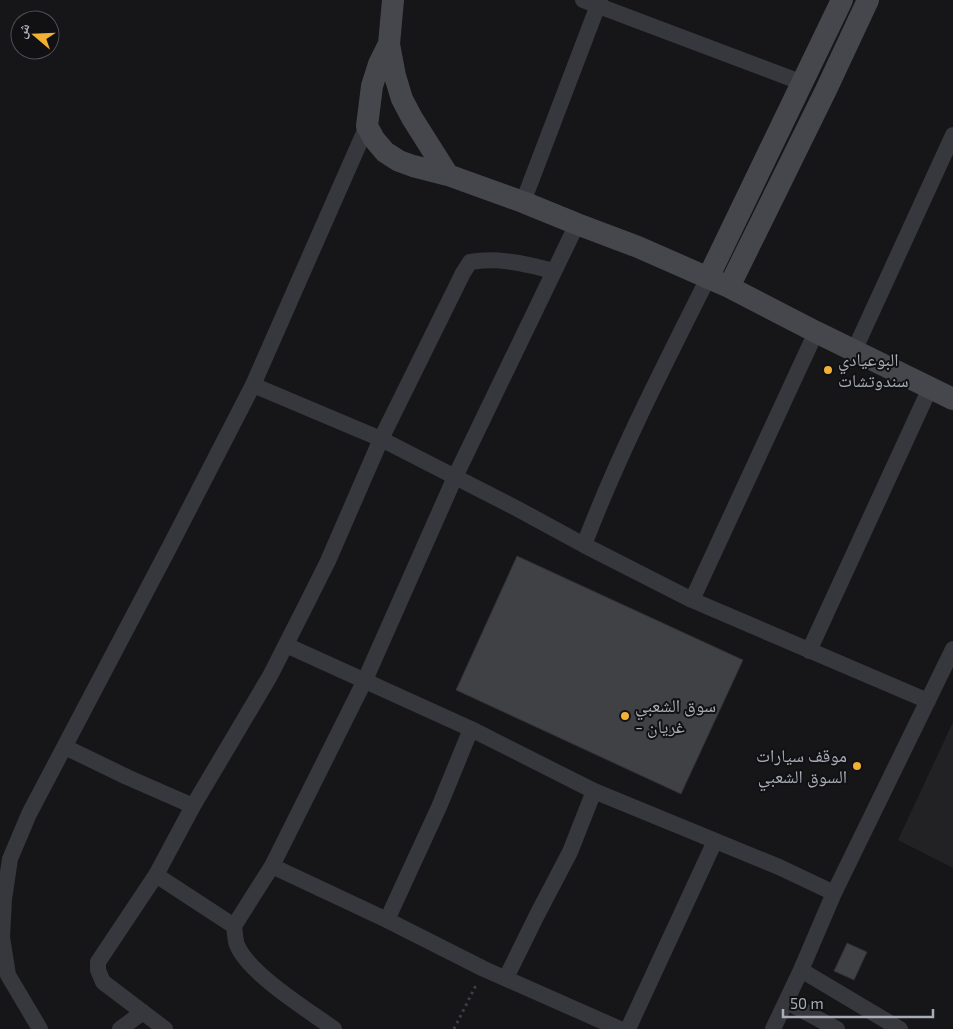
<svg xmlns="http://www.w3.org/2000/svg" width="953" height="1029" font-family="'Exo 2','Noto Naskh Arabic',sans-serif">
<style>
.built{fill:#222225}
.building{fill:#404145;stroke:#303034}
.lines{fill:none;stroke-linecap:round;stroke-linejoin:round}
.path{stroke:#3d3f44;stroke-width:3;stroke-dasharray:2.5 4;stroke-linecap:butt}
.street{stroke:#37383d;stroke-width:16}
.secondary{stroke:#45474d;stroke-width:22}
.poi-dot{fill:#f2b134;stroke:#111113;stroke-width:2}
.labels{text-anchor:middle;stroke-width:4;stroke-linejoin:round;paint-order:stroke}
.poi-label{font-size:18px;fill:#a8adb8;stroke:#111113;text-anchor:start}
</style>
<rect width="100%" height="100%" fill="#161618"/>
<!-- built -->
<path class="built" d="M 953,722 L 953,868 L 898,840 Z"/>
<!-- building -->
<path class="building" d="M 517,556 L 743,660 L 681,794 L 456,690 Z
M 847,943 L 867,952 L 854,980 L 834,971 Z"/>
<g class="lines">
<!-- path -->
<path class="path" d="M 454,1029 L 476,985"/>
<!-- street -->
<path class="street" d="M 583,0 L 803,83
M 523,202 L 600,0
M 854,351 L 953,135
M 253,385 L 381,439 L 514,507 L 584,545 L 692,600 L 928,701
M 584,545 C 619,453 664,366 708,278
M 692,600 L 816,332
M 286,645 L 471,729 L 594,791 L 779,867 L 834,893
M 809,651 L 930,388
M 65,747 L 127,777 L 193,806
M 272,866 L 387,920 L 484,969 L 620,1029
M 156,875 L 98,962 L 98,970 L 103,982 L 165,1029
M 387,920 L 439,807 L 471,729
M 234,926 L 156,875 L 193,806 L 270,676 L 305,607 L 328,561 L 381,439 L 463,273 L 470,262 C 498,257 526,264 554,271
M 801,970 L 900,1029
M 506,978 L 537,915 L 570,852 L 594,791
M 787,1002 L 837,1029
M 40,1029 L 8,975 L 2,937 L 4,899 L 10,859 L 29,814 L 169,548 L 253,385 L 367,126
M 120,1029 L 143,1012
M 334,1029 C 308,1010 249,974 237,945 C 235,940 235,932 234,926 L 272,866 L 365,680 L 455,477 L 577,224
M 628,1029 L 715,841
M 773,1029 L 801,970 L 834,893 L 953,649"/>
<!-- secondary -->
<path class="secondary" d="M 393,0 L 389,44 L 395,76 L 402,99 L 412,118 L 448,175
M 389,44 L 379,64 L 372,86 L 367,126 L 374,139 L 385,152 L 399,161 L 413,166 L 448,175 L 523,202 L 577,224 L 638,247 L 729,287 L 816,332 L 953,399
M 708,278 L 842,0
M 729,287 L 826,90 L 868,0"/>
</g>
<!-- markers -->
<g class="poi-dot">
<circle cx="828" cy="370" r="5"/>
<circle cx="625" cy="716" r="5"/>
<circle cx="857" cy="766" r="5"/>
</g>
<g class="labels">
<!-- poi labels -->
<g class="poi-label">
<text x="838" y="366">البوعيادي<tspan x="838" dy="21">سندوتشات</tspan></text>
<text x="635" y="712">سوق الشعبي<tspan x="635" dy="21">- غريان</tspan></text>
<text x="847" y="762" text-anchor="end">موقف سيارات<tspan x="847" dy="21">السوق الشعبي</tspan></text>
</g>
</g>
<!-- north arrow -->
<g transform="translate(35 35) rotate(289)"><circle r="24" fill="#111113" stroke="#4d4f55"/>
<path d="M0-4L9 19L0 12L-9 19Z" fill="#f2b134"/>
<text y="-8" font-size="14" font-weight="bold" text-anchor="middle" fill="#a8adb8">ش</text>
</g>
<!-- scale -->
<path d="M783 1009v8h150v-8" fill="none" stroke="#a8adb8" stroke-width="2.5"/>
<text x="790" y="1009" font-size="15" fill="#a8adb8" stroke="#111113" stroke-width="4" paint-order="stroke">50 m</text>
</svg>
